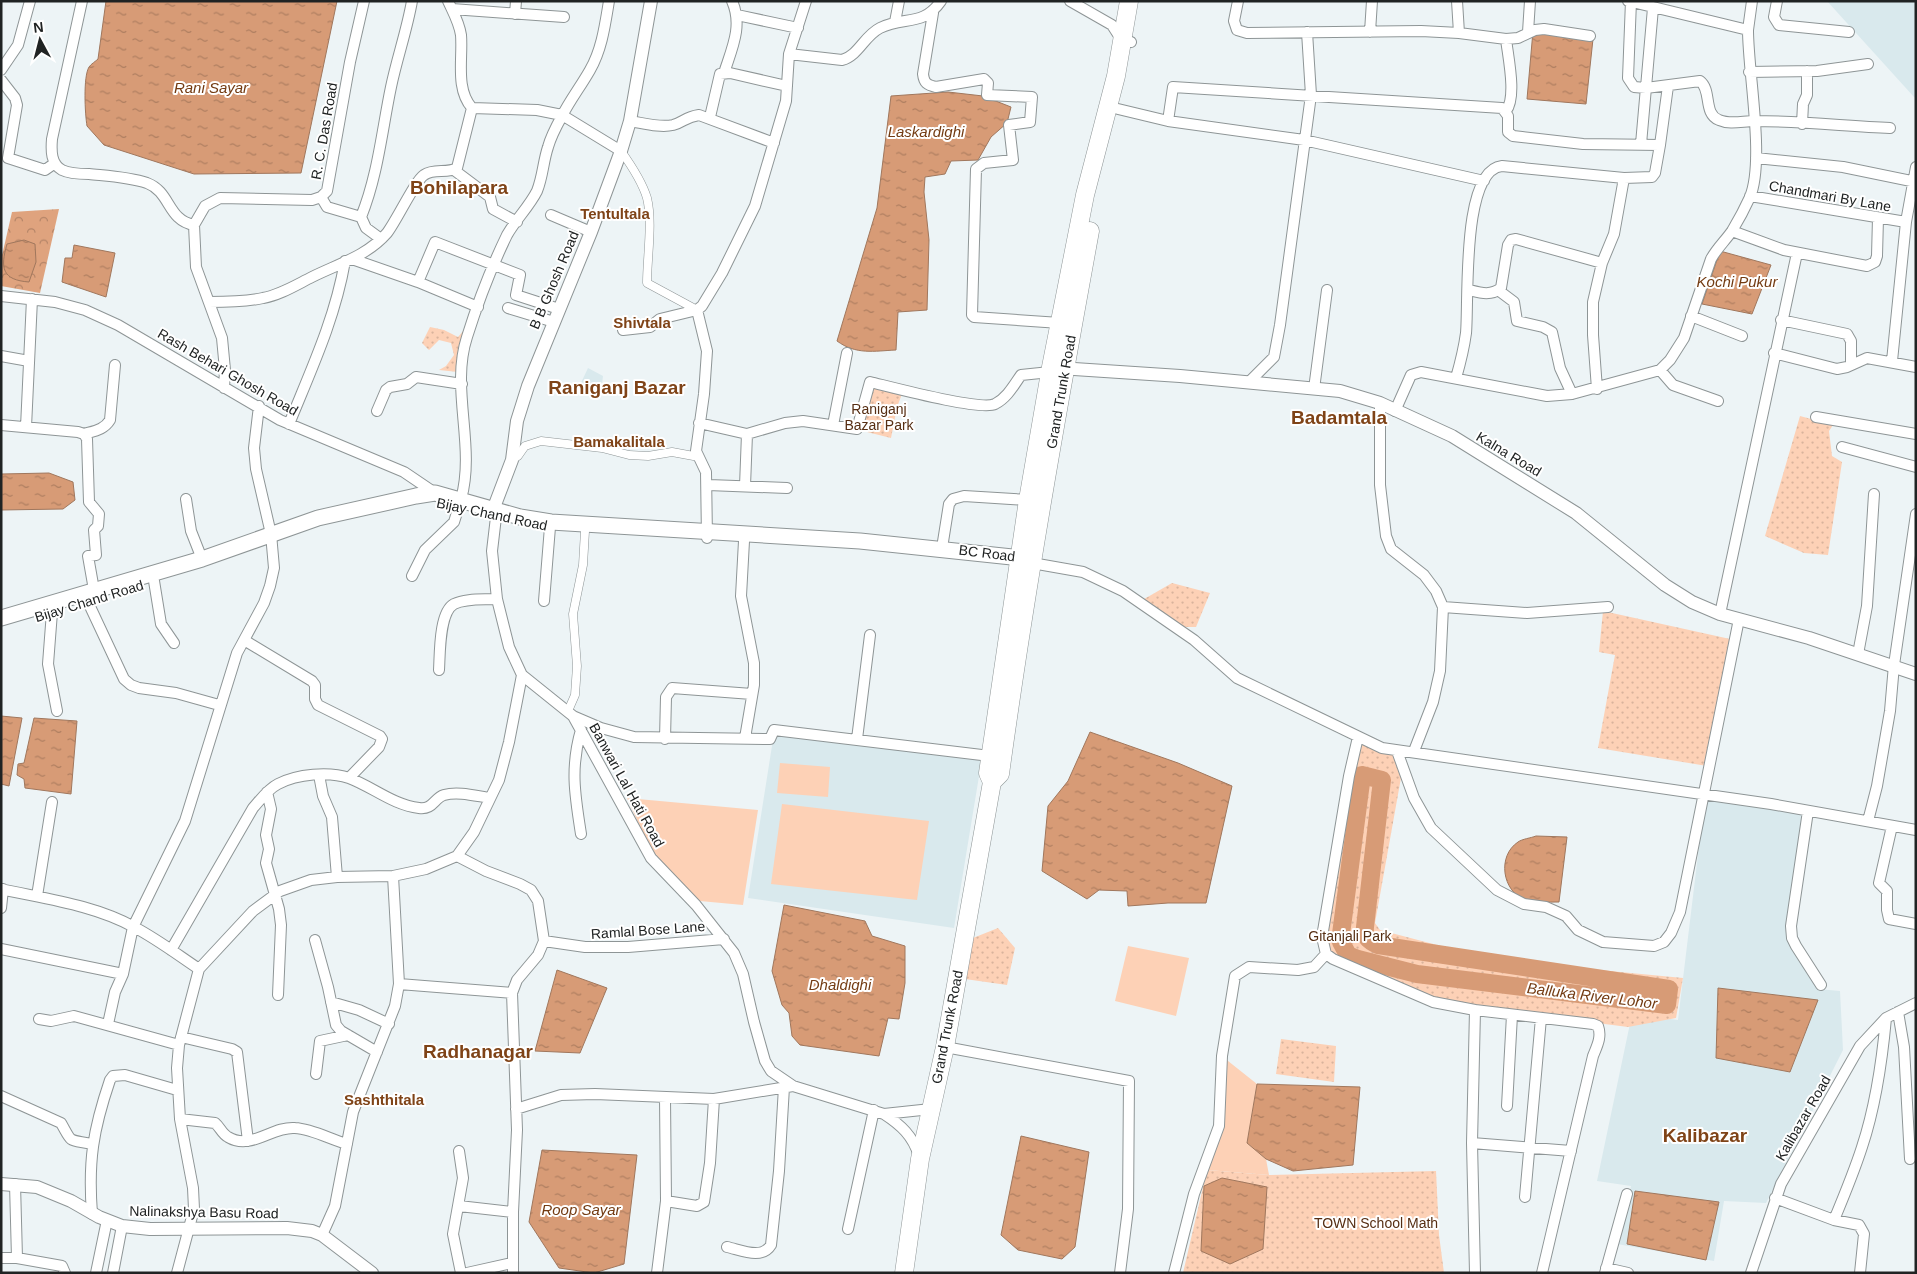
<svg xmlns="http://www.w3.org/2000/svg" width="1917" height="1274" font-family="Arial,sans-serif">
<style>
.built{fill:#d9e9ed}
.grass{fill:#fdd1b6}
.forest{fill:url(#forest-crowns)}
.park{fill:url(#park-dots)}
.water{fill:url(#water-ripples);stroke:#a0775d}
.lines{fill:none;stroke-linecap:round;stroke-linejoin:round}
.river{stroke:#d79b76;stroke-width:18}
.pedestrian-casing{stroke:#8e9596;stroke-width:9}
.minor-casing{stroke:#8e9596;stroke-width:12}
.tertiary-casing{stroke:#8e9596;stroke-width:14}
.secondary-casing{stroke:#8e9596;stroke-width:17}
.trunk-casing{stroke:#8e9596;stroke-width:19}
.pedestrian{stroke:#fff;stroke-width:8}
.minor{stroke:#fff;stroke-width:10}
.tertiary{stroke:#fff;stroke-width:12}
.secondary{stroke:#fff;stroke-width:15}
.trunk{stroke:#fff;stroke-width:18}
.labels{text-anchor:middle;stroke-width:4;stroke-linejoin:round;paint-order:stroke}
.street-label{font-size:14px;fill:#202323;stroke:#fff}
.park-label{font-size:14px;fill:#562e13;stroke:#fff}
.water-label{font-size:15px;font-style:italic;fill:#733b12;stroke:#fff}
.neighbourhood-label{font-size:15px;font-weight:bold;fill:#7f4317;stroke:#fff}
.district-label{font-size:19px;font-weight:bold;fill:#7f4317;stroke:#fff}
</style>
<defs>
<pattern id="forest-crowns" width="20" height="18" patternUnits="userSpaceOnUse" patternTransform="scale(1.25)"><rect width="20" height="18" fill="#dfa37e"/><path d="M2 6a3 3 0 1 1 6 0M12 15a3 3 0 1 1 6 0" fill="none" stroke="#b48467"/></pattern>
<pattern id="park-dots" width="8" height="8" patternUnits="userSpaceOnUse" patternTransform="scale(1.25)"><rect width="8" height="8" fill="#fdd1b6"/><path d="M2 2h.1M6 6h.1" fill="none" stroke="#d9b39c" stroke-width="1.8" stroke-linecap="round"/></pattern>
<pattern id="water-ripples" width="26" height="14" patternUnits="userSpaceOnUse" patternTransform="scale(1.25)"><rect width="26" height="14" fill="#d79b76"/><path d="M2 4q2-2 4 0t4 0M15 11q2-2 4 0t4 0" fill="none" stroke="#ae7e60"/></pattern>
</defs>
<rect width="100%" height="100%" fill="#edf4f6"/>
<!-- built -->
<path class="built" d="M 1827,1 L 1916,1 L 1916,98 L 1914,97 Z
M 588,368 L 603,376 L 601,393 L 580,385 Z
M 774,733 L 982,758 L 954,928 L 748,898 Z
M 1705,797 L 1804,814 L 1786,937 L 1818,989 L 1840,991 L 1843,1050 L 1766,1203 L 1724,1201 L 1714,1261 L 1617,1244 L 1631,1186 L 1597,1181 L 1632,1014 L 1678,1020 Z"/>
<!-- grass -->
<path class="grass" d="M 780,763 L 830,767 L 828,797 L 777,793 Z
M 627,798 L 758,810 L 743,905 L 700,901 L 652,853 Z
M 782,804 L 929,821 L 917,900 L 771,884 Z
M 1128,946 L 1189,958 L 1176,1016 L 1115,1001 Z
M 1223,1057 L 1257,1084 L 1247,1143 L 1266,1159 L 1269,1175 L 1207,1170 L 1220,1127 Z"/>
<!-- forest -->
<path class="forest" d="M 59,209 L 40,293 L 1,286 L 1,260 L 12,212 Z"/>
<!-- park -->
<path class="park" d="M 430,327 L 444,330 L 458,337 L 465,329 L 458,372 L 439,370 L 446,366 L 454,355 L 451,343 L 439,340 L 429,350 L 422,343 Z
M 872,386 L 902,394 L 897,407 L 891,438 L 859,430 Z
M 1800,416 L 1833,425 L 1829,431 L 1832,456 L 1842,462 L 1828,555 L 1804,553 L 1765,536 Z
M 1172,583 L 1210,593 L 1196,627 L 1185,627 L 1139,602 Z
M 1603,611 L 1730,639 L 1707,766 L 1598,748 L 1615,655 L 1599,652 Z
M 1358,737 L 1404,761 L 1375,923 L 1380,930 L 1494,960 L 1683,978 L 1676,1018 L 1628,1027 L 1433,1002 L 1333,959 L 1322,937 Z
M 998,928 L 1015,948 L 1007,985 L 965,979 L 973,938 Z
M 1281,1039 L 1336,1046 L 1334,1082 L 1276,1074 Z
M 1207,1170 L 1269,1175 L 1436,1171 L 1439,1235 L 1444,1273 L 1183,1273 Z"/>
<!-- water -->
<path class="water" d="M 106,1 L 337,1 L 301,173 L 194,174 L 104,145 L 87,126 C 85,114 83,77 89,67 C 91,64 96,61 98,59 Z
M 1533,31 L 1593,39 L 1586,104 L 1527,99 Z
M 948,92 L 983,96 L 1011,107 L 1007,123 L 991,137 L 978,160 L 951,161 L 945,174 L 925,177 L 924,192 L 929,240 L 927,310 L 898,312 L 896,350 C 874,351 856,355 837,341 L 877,208 L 891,96 Z
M 24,240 L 35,244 L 36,262 L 29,282 C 2,280 0,268 7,244 Z
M 74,245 L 115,253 L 106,297 L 62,282 L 65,258 L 72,258 Z
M 1720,251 L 1771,265 L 1752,314 L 1702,304 Z
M 49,473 L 73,482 L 75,500 L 63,509 L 1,510 L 1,474 Z
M 1,716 L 22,718 L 9,786 L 1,784 Z
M 34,718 L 77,721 L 71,794 L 25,788 L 24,779 L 17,775 L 18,764 L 24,763 Z
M 1090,732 L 1178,763 L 1232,786 L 1206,903 L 1168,903 L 1128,906 L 1127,891 L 1099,890 L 1087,899 L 1042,871 L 1048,806 L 1068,781 Z
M 1536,836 L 1567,837 L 1559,902 C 1549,902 1534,903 1525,900 C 1502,891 1497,856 1518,842 C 1522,839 1531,838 1536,836 Z
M 784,905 L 865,921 L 872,936 L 905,946 L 905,983 L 899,1019 L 888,1018 L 879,1056 L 800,1045 L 792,1036 L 789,1013 L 782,1005 L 772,971 Z
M 557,970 L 607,988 L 580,1053 L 535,1051 Z
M 1718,988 L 1818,1000 L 1790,1072 L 1716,1058 Z
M 1257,1084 L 1360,1087 L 1353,1165 L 1293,1171 L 1266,1159 L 1247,1143 Z
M 1021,1136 L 1089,1152 L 1075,1247 L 1062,1259 L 1018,1250 L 1001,1235 Z
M 542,1150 L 637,1155 L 624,1264 L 594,1273 L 559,1268 L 529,1222 Z
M 1222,1178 L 1267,1187 L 1263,1249 L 1230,1264 L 1201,1251 L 1204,1186 Z
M 1635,1191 L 1719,1202 L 1706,1260 L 1627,1244 Z"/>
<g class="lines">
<!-- river -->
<path class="river" d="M 1362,775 L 1382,780 L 1365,927 C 1364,937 1369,941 1378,945 L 1669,989 L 1667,1005 L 1417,974 L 1358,959 L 1348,955 L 1341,942 L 1341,934 Z"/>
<defs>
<path id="pedestrian" d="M 621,151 C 631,165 642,181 647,198 C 653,222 647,258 647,283 L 697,310
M 512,460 L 518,456 L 525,446 L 541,441 L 602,448 L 629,455 L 648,456 L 672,452 L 699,457
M 568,711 L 575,695 L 577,666 L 573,614 L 583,565 L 585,531"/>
<path id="minor" d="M 82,1 L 52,139 C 51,151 51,164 62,170 C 70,174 81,174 89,174 C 108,176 129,177 147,183 C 171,192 167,220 194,225
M 1070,1 L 1112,25 L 1121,39 L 1131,42
M 1238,1 L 1234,21 L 1237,30 L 1247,33 L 1421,31 L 1459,33 L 1457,1
M 1628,1 L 1748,30 L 1752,1
M 1631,1 L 1628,78 L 1634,87 L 1646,88 L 1700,81 C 1712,90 1703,114 1719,120 C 1730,125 1743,121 1754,121 C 1799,121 1845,126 1890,128
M 1777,1 L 1774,17 L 1779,25 L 1849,32
M 452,9 L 564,17
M 933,13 L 923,74 C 924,83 927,85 936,87 L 984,79 L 988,83 L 987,95 L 1032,97 L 1030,122 L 1009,125 L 1013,160 L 984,163 L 976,169 L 972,315 L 974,317 L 1060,323
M 515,14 L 516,1
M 737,15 L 798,28
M 895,22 L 899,1
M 1370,32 L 1372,1
M 1528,32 L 1530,1
M 1459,33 L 1506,39 L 1518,38 L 1535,30 L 1544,29 L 1590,36
M 789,54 L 842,60 C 859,55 864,36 880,28 C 904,16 923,27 941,1
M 1,70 L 18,45 L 30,1
M 1749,72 L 1817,71 L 1868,64
M 724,73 C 732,48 743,26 732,1
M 1,80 L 15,98 L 17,105 L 8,158 L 45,170 L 55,163
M 472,108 L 537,110 L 562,115 L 621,151
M 1118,109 L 1168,121 L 1173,87 L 1502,108 L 1508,116 L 1508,132 L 1513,136 L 1522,137 L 1583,144 L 1660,145 L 1655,173 L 1652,177 L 1624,178 L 1614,234 L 1602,263 L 1593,302 L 1593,335 L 1597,389
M 1506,111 C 1517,97 1508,57 1506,39
M 710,117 L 720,74 L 730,73 L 787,86
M 630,121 C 643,123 660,128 673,125 C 684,122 685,117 699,115 L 774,143
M 1168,121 L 1304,140 L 1484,181
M 1802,124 L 1803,104 L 1807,95 L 1807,71
M 1641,144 L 1653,8
M 1660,145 L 1668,86
M 1756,158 L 1843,167 L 1916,182
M 454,170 L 490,197 L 493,209 L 517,222
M 1750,196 L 1906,222
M 321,197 L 327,207 L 361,217 L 366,228 L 381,239
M 551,215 L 591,232
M 361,217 C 378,175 382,130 391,87 C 397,58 407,30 412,1
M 1732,231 L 1784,250 L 1867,266 L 1875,262 L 1877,256 L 1878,218
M 352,259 L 418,282 L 478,307
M 418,282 L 435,242 L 520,275 L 516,295 L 559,309
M 1469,290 C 1481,293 1491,296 1501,288 L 1508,245 L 1511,240 L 1516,239 L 1602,263
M 1498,290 L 1514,302 L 1517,321 L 1543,327 L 1552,332 L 1560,368 L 1572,394
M 1,296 L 55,302 L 85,310 L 118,325 L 280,420 L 404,472 L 435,493
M 209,302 C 227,302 245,302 263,298 C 280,295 296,285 312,277 C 338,264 367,256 387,233 C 397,220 415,181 424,175 C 434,168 447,174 457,168 L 472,108 C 455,89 463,58 461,35 C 459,22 453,12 448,1
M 508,308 L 554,322
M 1691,316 L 1742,336
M 1781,320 L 1847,334 L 1851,341 L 1851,365
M 623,330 L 650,327 L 660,319 L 697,310
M 1774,353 L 1837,369 L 1847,367 L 1867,358 L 1916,367
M 1,356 L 29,361
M 1892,361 L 1906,222 L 1916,167
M 1660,370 L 1673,385 L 1718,401
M 1456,378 C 1460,364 1464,348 1466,333 C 1469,301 1461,170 1502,166 L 1624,178
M 1249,382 L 1274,357 L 1280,325 L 1311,95 L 1307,32
M 224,388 L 225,370 L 222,338 L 196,267 L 194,225 L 205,206 L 220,198 L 312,200 L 321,197 L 327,191 L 350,62 L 364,1
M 1314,389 L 1327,290
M 1380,403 L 1380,485 L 1386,536 L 1391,549 L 1424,575 L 1436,591 L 1443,607 L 1440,671 L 1433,702 L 1414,751
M 377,411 L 386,390 L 390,387 L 407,384 L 416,377 L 462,384
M 1395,411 L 1411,375 L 1421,372 L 1547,396 L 1572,394 L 1660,370 L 1670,360 L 1684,338 L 1711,259 C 1717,248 1725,241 1732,231 C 1738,221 1745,208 1750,197 C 1765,160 1748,73 1748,30
M 1816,417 L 1916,434
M 699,423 L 747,434 L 785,423 L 803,421 L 857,429 L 870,382 C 891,387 980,411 995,404 C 1007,398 1014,385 1021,375 L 1050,372
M 289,424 C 311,370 335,319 345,261
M 1,425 L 78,432 L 84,434 L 87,439 L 89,502 L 99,514 L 98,526 L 94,530 L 96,555 L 88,556 L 94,590
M 833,425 L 847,353
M 26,427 L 32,299
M 84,434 C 94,431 104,430 110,420 L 115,365
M 1842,447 L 1916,467
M 708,485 L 787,488
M 745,486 L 747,434
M 186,499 L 191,531 L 202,559
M 461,499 C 476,446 450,389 467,337 C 477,305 492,266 507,235 C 516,219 529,207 537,191 C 543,176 543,162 548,147 C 551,136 557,125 562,116 C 570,100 581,86 590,70 C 602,49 605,25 609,1
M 496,517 L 492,551 L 497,599 L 509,647 L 522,675 L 573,716 L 651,858 L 696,905 L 734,953 L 743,974 L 754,1022 L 765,1061 L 771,1071 L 793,1086 L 884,1114 L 931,1109
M 707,538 L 706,472 L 696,451 L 704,394 L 707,351 L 697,310 L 702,306 L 722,273 L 755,206 L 786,101 L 789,54 L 806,1
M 744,541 L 741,596 L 754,663 L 754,685 L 745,738
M 942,548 L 949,504 L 953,499 L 964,496 L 1028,500
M 1032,563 L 1083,572 L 1123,591 L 1194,640 L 1237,678 L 1382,748 L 1771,804 L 1916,830
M 412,576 L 425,550 L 454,522 L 459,506
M 154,581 L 161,624 L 174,643
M 87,600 L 124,679 L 131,685 L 139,688 L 176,693 L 219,705
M 544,601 L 550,527
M 1443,607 L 1527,613 L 1608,607
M 52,612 L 48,664 L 57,711
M 1720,614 L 1797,253
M 244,640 L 312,681 L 315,685 L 315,699 L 318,705 L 380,736 L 382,739 L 379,747 L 349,778
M 1858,654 L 1867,606 L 1874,494
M 439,670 C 440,654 439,612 454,604 C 466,598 484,600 497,599
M 573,716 L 601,728 L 634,737 L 770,739 L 774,730 L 990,756
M 581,730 C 570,768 575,796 581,834
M 1358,737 L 1349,776 L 1322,937 L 1326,954 L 1333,959 L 1433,1002 L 1475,1010 L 1472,1143 L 1475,1273
M 665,739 L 666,697 L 672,688 L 752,694
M 857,739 L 870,635
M 1397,751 L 1414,798 L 1431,828 L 1497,890 L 1524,904 L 1546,907 L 1566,916 L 1578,930 L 1603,942 L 1654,946 L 1664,942 L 1671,933 L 1680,912 L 1739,619
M 319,775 L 323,796 L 332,817 L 337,877
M 267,792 L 271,809 L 266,835 L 269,849 L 266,863 L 279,909 L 281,925 L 278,995
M 1808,811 L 1791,926 L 1792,938 L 1796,946 L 1821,985
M 1868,821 L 1877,786 L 1890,711 L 1894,665 L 1916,514
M 1892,826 L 1879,883 L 1887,891 L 1887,910 L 1889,919 L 1916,924
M 457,856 L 486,871 L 520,884 L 531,890 L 538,901 L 544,941 L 538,955 L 517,980 L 512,993 L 517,1130 L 513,1212 L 513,1273
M 1,889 C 46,899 94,905 134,927 C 157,939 178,955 199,969
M 37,896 L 52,802
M 1,908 L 3,889
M 315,940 L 328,987 L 336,1025 L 341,1031 L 377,1052
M 544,941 L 585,947 L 628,947 L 724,939
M 1,949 L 123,974
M 171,950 L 253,808 C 261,799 268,789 278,784 C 297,774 329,771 349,778 C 373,787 393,805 419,808 C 433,810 434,798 444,795 C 458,791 476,796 490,798
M 399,984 L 512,993
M 331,1002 L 359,1010 L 389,1024
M 1475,1010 L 1593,1024 L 1598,1026 C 1602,1037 1597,1046 1593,1056 L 1542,1273
M 1898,1012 L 1904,1047 L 1910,1159
M 39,1019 L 51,1021 L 74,1016 L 179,1045
M 108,1024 L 115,992 L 123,974 L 133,927 L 185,821 L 237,653 L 264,603 L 270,586 L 274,568 L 271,534 L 256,469 L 254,448 L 259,406
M 181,1037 L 232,1049 L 237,1052 L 248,1141
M 945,1047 L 1129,1081 L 1128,1209 L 1120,1273
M 316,1074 L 320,1041 L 348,1035
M 1,1096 L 61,1123 C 73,1144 67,1139 92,1144
M 1507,1106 L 1512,1015
M 516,1109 L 561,1095 L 595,1094 L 714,1099 L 793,1086
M 884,1114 C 901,1125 913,1136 919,1156
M 180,1119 L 215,1123 C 220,1127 222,1134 228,1137 C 251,1151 272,1126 295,1128 C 312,1129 330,1139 347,1144
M 1472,1143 L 1571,1151
M 459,1151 L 463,1178 L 453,1234 L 461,1273
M 15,1184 L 17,1258 L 62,1266 L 65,1273
M 1525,1197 L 1541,1018
M 1775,1198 L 1834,1220 L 1859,1225 L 1864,1234 L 1860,1273
M 666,1201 L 697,1206 L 704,1202 L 710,1163 L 714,1099
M 459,1206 L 513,1212
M 92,1214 C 88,1161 93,1130 110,1080 L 113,1076 L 125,1075 L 177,1090
M 1834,1220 C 1844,1196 1854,1172 1862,1147 C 1876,1105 1882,1062 1886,1018
M 848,1229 L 874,1110
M 322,1235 L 335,1206 L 353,1112 L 395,1006 L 399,984 L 393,876
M 727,1247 C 741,1250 762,1260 771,1245 L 779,1171 L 784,1087
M 1,1258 L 17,1258
M 1606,1268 L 1628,1273
M 96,1273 L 107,1220
M 113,1273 L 122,1226
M 177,1273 L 194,1209 L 193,1188 L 180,1119 L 177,1068 L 179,1045 L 199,969 L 253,911 L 280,891 L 311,880 L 337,877 L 393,876 L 426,869 L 457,856 L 474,832 L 499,780 L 509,742 L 522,675
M 467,1273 L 512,1263
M 657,1273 L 666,1201 L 665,1098
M 1174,1273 L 1194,1194 L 1219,1126 L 1222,1056 L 1235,976 L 1249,967 L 1298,970 L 1314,967 L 1326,954
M 1605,1273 L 1627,1194
M 1751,1273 L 1781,1184 L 1860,1046 L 1886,1018 L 1916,1003"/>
<path id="tertiary" d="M 1059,368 L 1180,376 L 1340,391 L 1380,403 L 1452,436 L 1576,513 L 1665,585 L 1692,602 L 1720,614 L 1809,638 L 1916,674
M 496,516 L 493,510 L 512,460 L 517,421 L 528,386 L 591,232 L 621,151 L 630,121 L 651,1
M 1,1184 L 37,1187 L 71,1201 L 99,1217 L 122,1226 L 150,1229 L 287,1228 L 312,1231 L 322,1235 L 372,1273"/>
<path id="secondary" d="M 1,618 L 202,559 L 318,518 L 416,496 L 435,493 L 520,517 L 551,522 L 860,541 L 1031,559"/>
<path id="trunk" d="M 992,782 L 1000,774 C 1025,592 1057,412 1090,231
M 904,1273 L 920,1159 L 945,1047 L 992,782 L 988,773 L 1028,500 L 1051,367 L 1085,195 L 1116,76 L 1129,1"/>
</defs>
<!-- pedestrian casing -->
<use href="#pedestrian" class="pedestrian-casing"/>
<!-- minor casing -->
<use href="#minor" class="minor-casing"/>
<!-- tertiary casing -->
<use href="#tertiary" class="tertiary-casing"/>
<!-- secondary casing -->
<use href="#secondary" class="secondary-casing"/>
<!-- trunk casing -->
<use href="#trunk" class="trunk-casing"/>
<!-- pedestrian -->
<use href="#pedestrian" class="pedestrian"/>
<!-- minor -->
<use href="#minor" class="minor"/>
<!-- tertiary -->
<use href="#tertiary" class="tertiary"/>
<!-- secondary -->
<use href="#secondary" class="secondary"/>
<!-- trunk -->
<use href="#trunk" class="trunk"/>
</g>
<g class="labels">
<!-- street labels -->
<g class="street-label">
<text transform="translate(324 131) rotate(-80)" y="5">R. C. Das Road</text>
<text transform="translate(1830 196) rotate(10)" y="5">Chandmari By Lane</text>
<text transform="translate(554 280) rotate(-67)" y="5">B B Ghosh Road</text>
<text transform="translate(228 372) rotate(30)" y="5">Rash Behari Ghosh Road</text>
<text transform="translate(1061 392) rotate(-80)" y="5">Grand Trunk Road</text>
<text transform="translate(1509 454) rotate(31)" y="5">Kalna Road</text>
<text transform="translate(492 514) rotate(12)" y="5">Bijay Chand Road</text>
<text transform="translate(987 553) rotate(7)" y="5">BC Road</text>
<text transform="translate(89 601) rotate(-17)" y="5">Bijay Chand Road</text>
<text transform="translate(627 785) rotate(61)" y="5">Banwari Lal Hati Road</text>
<text transform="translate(648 930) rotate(-4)" y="5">Ramlal Bose Lane</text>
<text transform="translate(947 1027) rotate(-79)" y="5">Grand Trunk Road</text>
<text transform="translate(1803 1118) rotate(-60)" y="5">Kalibazar Road</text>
<text transform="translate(204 1212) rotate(1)" y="5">Nalinakshya Basu Road</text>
</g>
<!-- park labels -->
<g class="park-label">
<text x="879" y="414">Raniganj<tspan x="879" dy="16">Bazar Park</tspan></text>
<text x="1350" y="941">Gitanjali Park</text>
<text x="1376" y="1228">TOWN School Math</text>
</g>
<!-- water labels -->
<g class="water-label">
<text x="211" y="93">Rani Sayar</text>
<text x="926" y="137">Laskardighi</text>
<text x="1737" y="287">Kochi Pukur</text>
<text x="840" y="990">Dhaldighi</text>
<text transform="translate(1592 996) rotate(7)" y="5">Balluka River Lohor</text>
<text x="581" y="1215">Roop Sayar</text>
</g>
<!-- neighbourhood labels -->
<g class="neighbourhood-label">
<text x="615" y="219">Tentultala</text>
<text x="642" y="328">Shivtala</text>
<text x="619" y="447">Bamakalitala</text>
<text x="384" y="1105">Sashthitala</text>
</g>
<!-- district labels -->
<g class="district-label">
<text x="459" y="194">Bohilapara</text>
<text x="617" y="394">Raniganj Bazar</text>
<text x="1339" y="424">Badamtala</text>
<text x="478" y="1058">Radhanagar</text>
<text x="1705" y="1142">Kalibazar</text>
</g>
</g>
<!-- border -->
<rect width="1917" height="1274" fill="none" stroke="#202323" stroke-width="5"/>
<!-- north arrow -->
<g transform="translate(40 40) rotate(353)" stroke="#ffffff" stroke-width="4" paint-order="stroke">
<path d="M0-4L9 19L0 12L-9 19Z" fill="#202323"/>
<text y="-8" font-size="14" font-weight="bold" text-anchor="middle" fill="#202323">N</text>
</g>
</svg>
